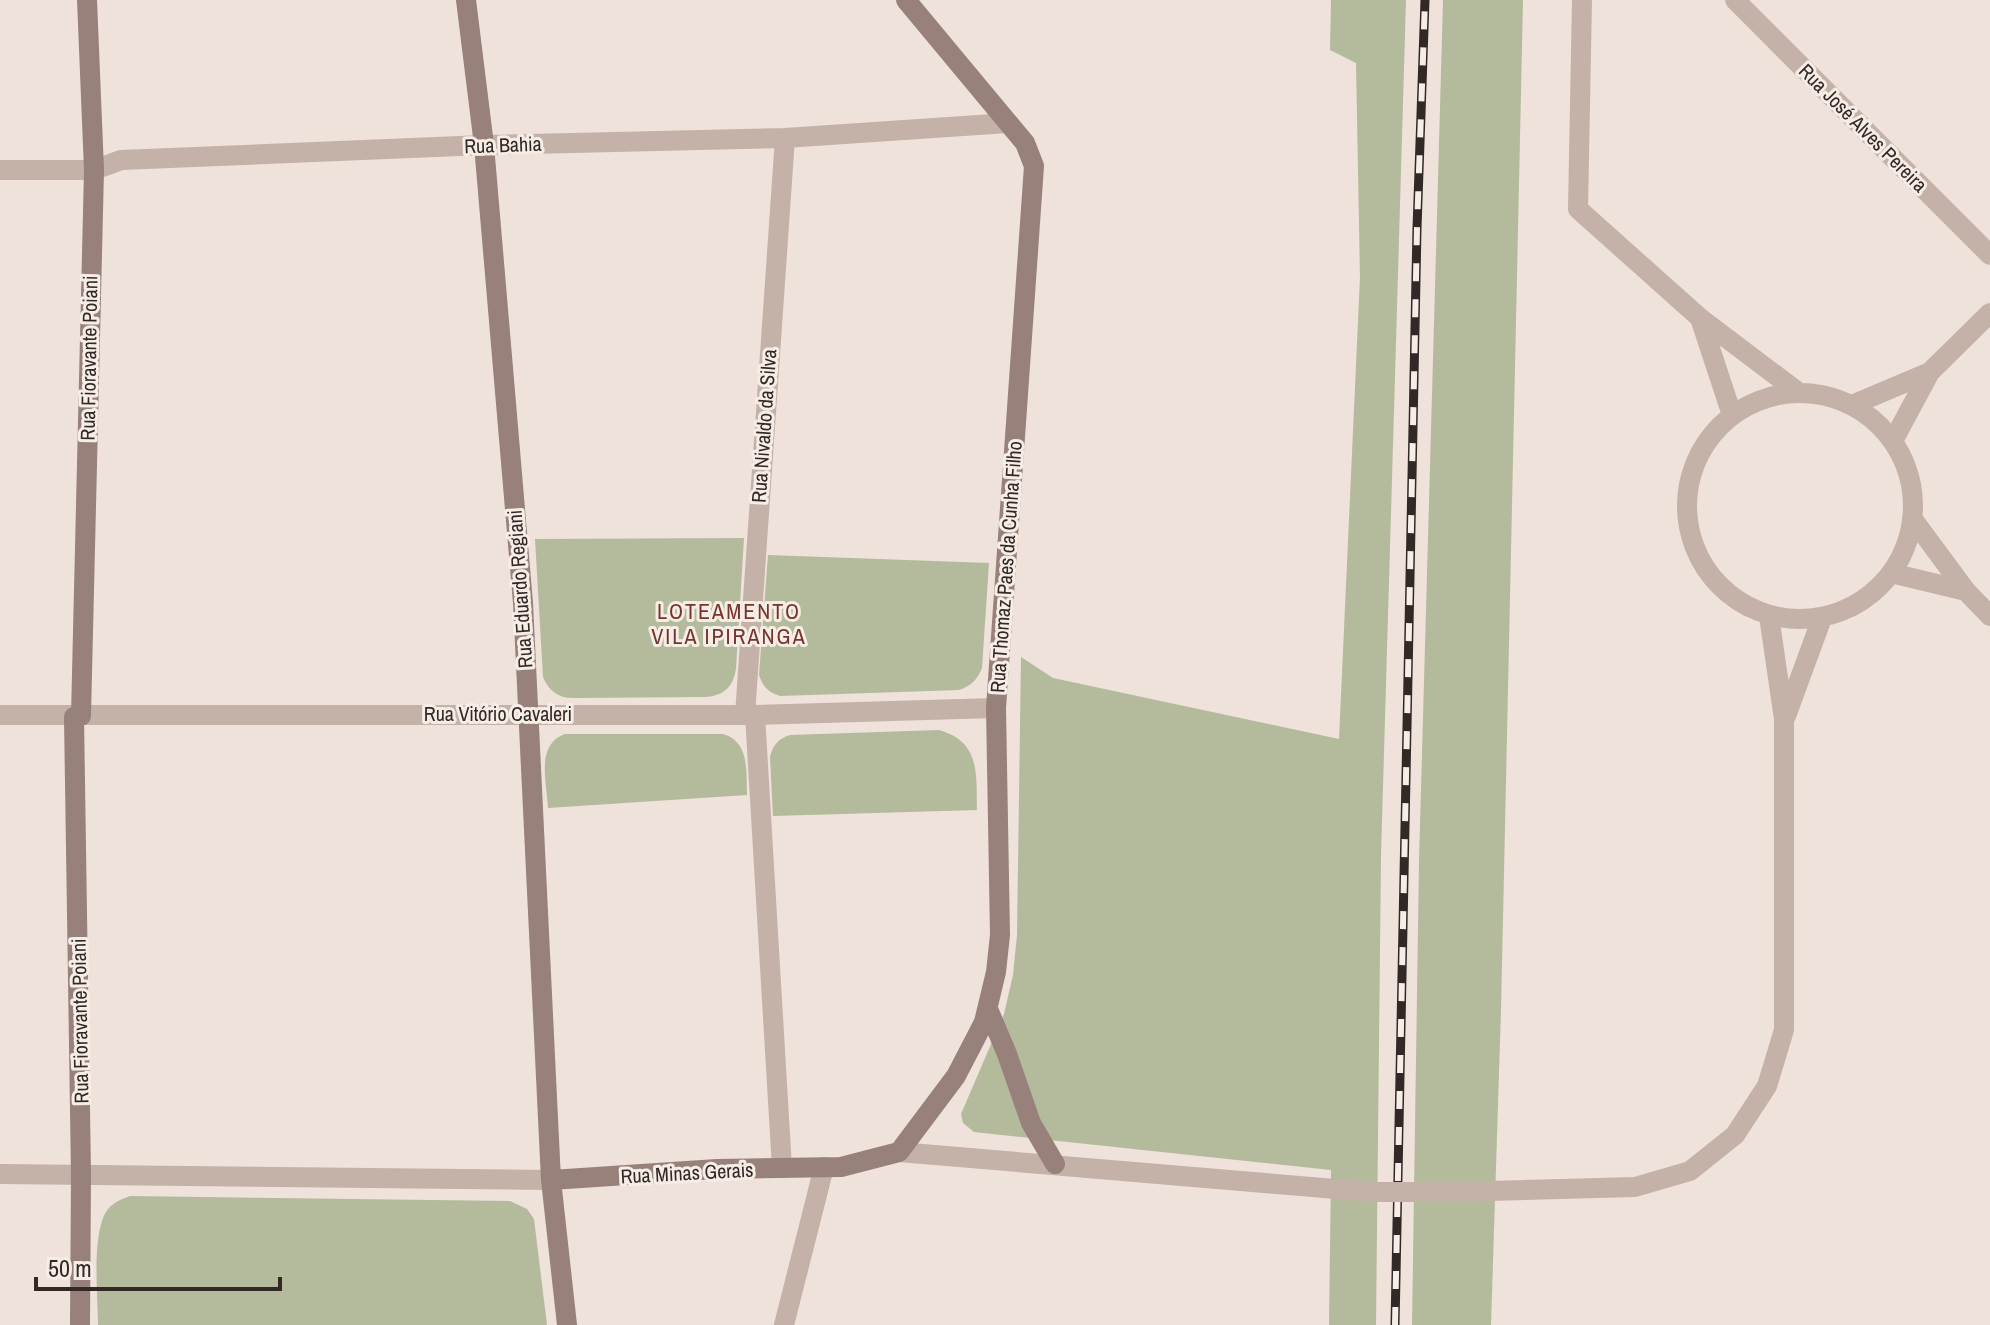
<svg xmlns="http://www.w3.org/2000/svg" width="1990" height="1325" font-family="'Archivo Narrow',sans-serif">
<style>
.green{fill:#b4ba9c}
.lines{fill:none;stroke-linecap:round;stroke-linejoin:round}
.street{stroke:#c4b1a8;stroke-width:20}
.secondary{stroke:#97817a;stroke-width:20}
.rail-casing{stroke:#322927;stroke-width:9}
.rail{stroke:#f6ede6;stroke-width:6;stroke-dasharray:18;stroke-linecap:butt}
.street-bridge{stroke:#c4b1a8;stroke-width:20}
.labels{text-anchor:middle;stroke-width:6;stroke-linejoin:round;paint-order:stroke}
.street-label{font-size:20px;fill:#322927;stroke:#f6ede6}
.neighbourhood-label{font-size:22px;letter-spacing:2px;fill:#76342b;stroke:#f6ede6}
</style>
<rect width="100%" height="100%" fill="#eee2da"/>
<!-- green -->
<path class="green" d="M 1331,0 L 1406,0 L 1381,855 L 1376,1325 L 1329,1325 L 1331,1170 L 974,1132 L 963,1123 L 961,1114 L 1004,1014 L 1013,975 L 1017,935 L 1021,657 L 1053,678 L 1339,739 L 1360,277 L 1356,63 L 1330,50 Z
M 1443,0 L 1523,0 L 1501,1010 L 1491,1325 L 1412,1325 L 1419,861 Z
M 744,538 L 736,668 C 734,686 724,696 705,697 L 573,698 C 558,698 549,691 543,677 L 535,539 Z
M 768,555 L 989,563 L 982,668 C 977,680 971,686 959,690 L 780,696 C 768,692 763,687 759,675 Z
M 939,730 C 981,742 976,774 977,810 L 773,816 L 770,757 C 773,745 778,739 790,735 Z
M 565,734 L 723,734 C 750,742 746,771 747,795 L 548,808 C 547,783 535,745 565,734 Z
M 130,1196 L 510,1201 L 527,1209 L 534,1219 L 547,1325 L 98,1325 C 98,1297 91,1231 108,1209 C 114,1202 122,1199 130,1196 Z"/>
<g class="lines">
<!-- street -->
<path class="street" d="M 1582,0 L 1578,209 L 1700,318 L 1798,392
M 1735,0 L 1990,255
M 0,170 L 94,170 L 121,160 L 484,145 L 785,138 L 1008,123
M 1700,318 L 1732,415
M1687 506a113 113 0 1 1 226 0a113 113 0 1 1-226 0Z
M 1852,405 L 1930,372
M 1893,441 L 1930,372 L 1990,313
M 1912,518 L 1966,591 L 1990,616
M 1891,573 L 1966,591
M 0,715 L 755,715 L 996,708
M 745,715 L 785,138
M 755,715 L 782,1168
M 1786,716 L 1822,618
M 899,1152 L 1371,1192
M 0,1174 L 551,1180
M 1450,1192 L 1635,1187 L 1690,1171 L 1735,1135 L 1767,1086 L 1784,1030 L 1784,719 L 1769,616
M 784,1325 L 824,1167"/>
<!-- secondary -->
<path class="secondary" d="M 466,0 L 484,145 L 523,603 L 551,1180 L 567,1325
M 81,716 L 94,170 L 87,0
M 74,717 L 81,1175 L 80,1325
M 988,1009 L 1007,1054 L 1031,1123 L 1055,1164
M 551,1180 L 717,1169 L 841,1167 L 899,1152 L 956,1076 L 984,1022 L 996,972 L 1000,935 L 996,708 L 1034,166 L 1025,143 L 906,0"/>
<defs>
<path id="rail" d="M 1395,1325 L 1417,228 L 1425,0"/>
</defs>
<!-- rail casing -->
<use href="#rail" class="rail-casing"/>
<!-- rail -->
<use href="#rail" class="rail"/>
<!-- street-bridge -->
<path class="street-bridge" d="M 1371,1192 L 1450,1192"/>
</g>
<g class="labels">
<!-- street labels -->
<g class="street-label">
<text transform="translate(1863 128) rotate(45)" y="7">Rua José Alves Pereira</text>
<text transform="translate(503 145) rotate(-2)" y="7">Rua Bahia</text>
<text transform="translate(89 358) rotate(-89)" y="7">Rua Fioravante Poiani</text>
<text transform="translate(764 426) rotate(-86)" y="7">Rua Nivaldo da Silva</text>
<text transform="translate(1006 567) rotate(-86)" y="7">Rua Thomaz Paes da Cunha Filho</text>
<text transform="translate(520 589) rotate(-94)" y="7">Rua Eduardo Regiani</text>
<text x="498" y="721">Rua Vitório Cavaleri</text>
<text transform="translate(80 1021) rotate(-91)" y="7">Rua Fioravante Poiani</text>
<text transform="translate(687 1173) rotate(-3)" y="7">Rua Minas Gerais</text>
</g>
<!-- neighbourhood labels -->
<g class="neighbourhood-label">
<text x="729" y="619">LOTEAMENTO<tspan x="729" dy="25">VILA IPIRANGA</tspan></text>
</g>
</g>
<!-- scale -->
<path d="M36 1277v12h244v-12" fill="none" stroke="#322927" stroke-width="4"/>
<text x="48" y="1277" font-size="24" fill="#322927" stroke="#f6ede6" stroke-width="6" paint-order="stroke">50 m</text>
</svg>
